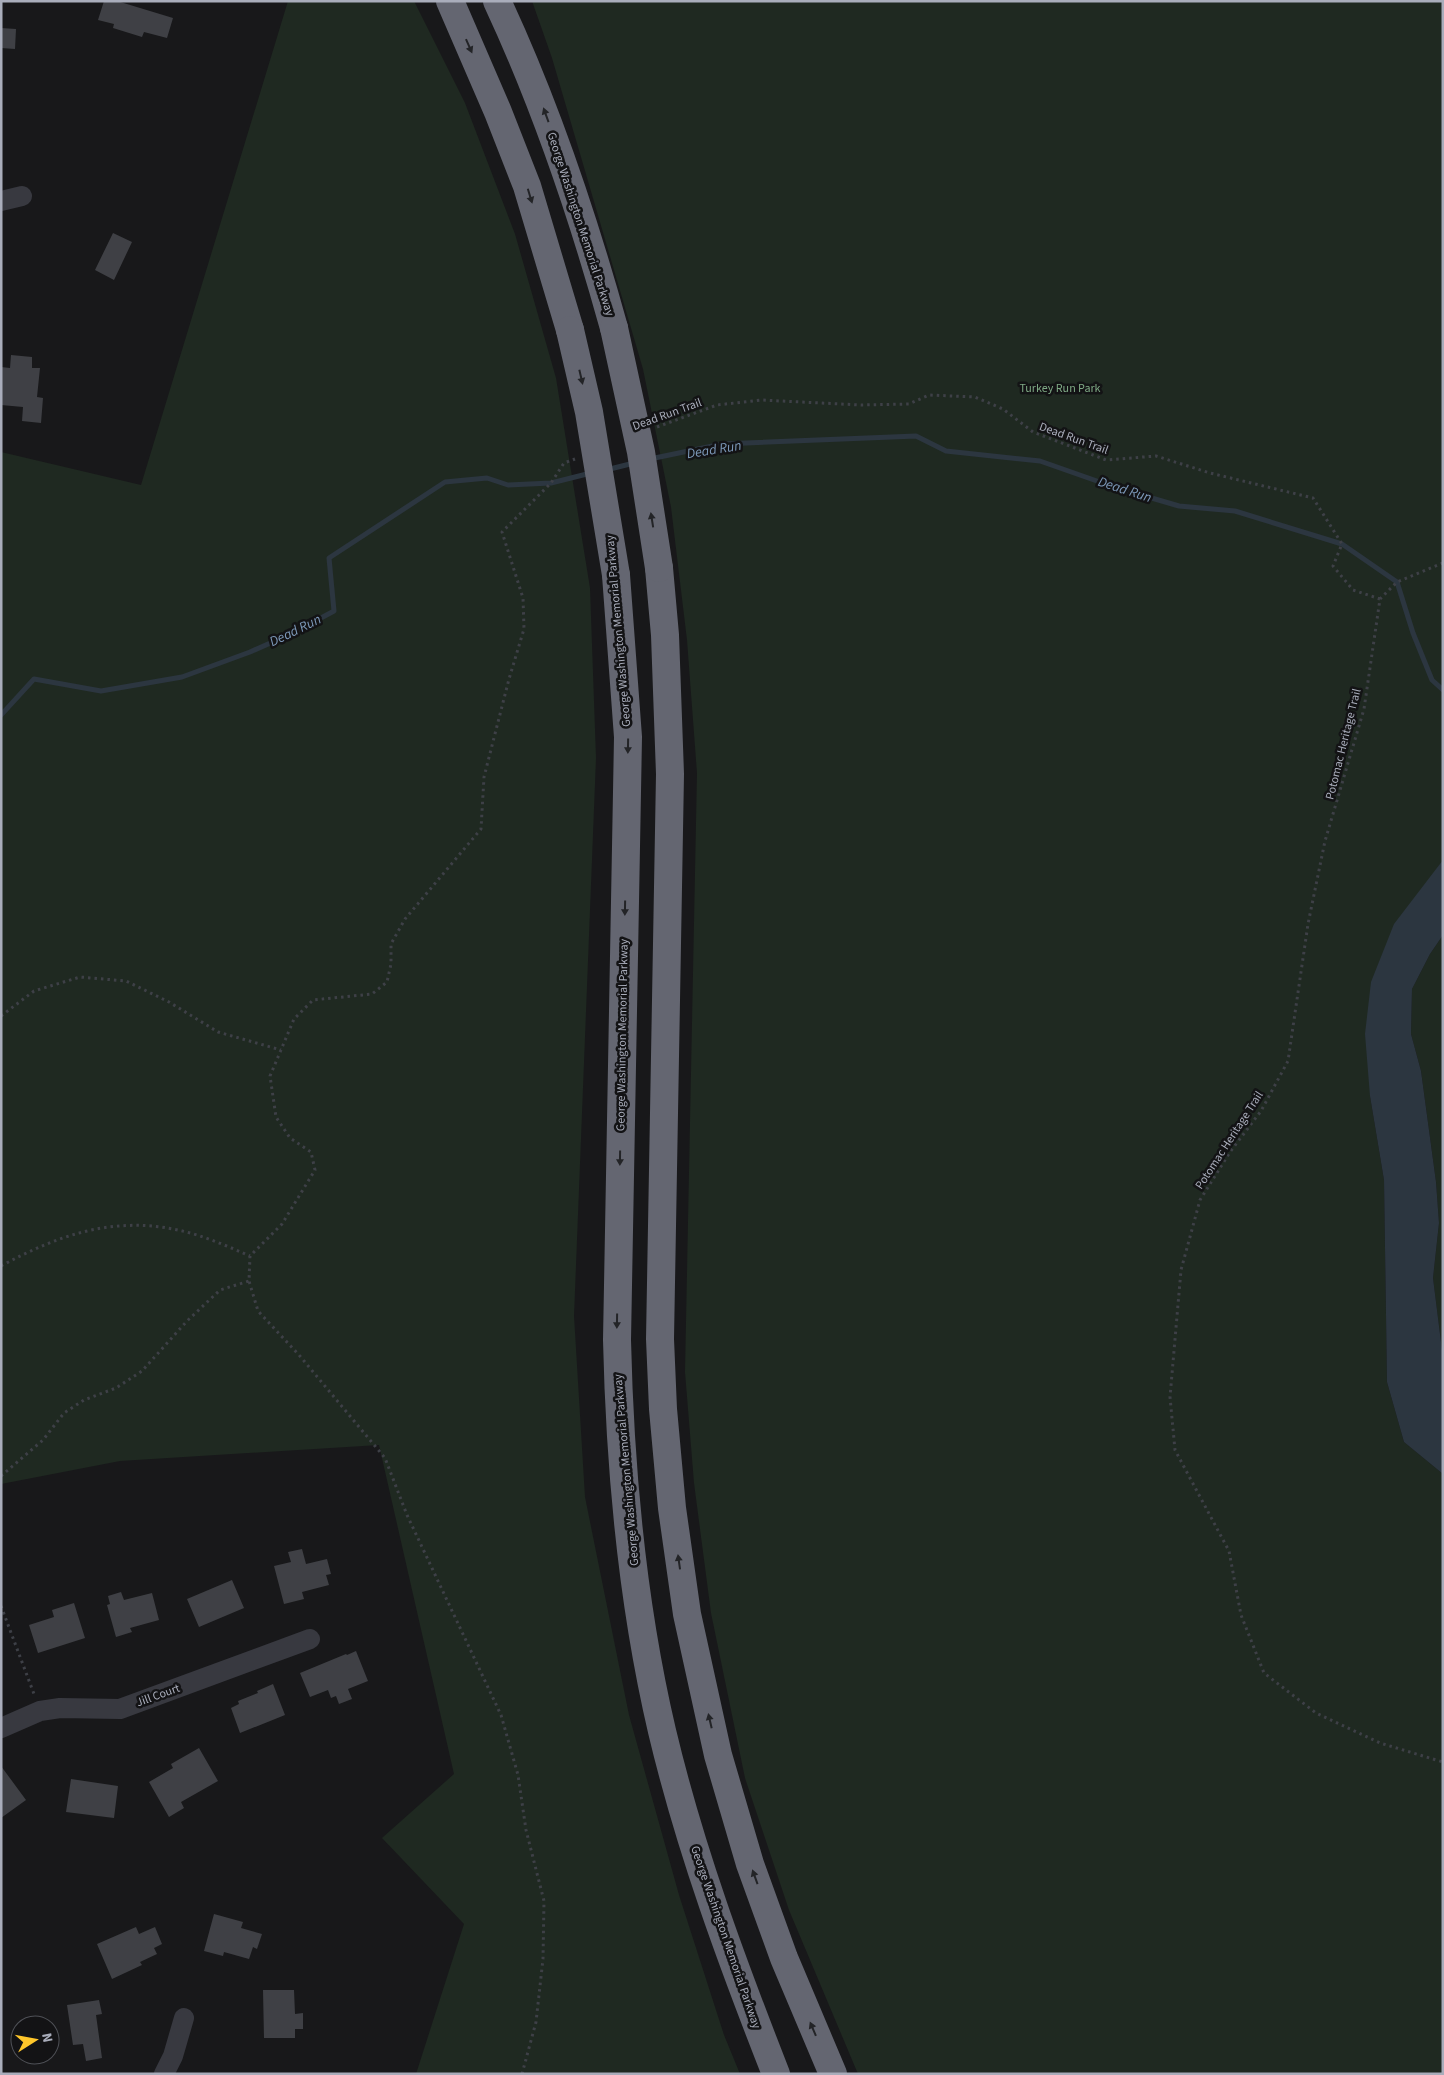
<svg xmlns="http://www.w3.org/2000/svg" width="1444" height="2075" font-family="'Source Sans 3',sans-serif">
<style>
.green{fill:#1f2921}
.water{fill:#2c3640}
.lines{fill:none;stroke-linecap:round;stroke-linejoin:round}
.stream{stroke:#2c3640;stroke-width:5}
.building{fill:#3f4045}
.path{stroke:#3e4047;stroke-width:3;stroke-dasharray:2.5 4;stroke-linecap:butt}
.minor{stroke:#383940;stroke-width:20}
.highway{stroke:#646671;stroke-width:28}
.highway-bridge{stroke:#646671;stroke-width:28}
.oneway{fill:#232427}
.labels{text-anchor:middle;stroke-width:5;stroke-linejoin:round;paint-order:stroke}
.street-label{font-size:12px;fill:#a9adbb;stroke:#131315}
.park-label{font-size:12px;fill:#7ea884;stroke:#131315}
.water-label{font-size:14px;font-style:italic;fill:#7d99b9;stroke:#131315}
</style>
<rect width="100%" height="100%" fill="#18181a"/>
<!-- green -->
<path class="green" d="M 288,1 L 414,1 L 465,103 L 515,234 L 556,378 L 590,588 L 596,758 L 574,1316 L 585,1497 L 629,1715 L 679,1895 L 724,2035 L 740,2074 L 416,2074 L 464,1924 L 382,1838 L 454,1774 L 379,1445 L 120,1461 L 1,1484 L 1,452 L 141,485 Z
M 532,1 L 1443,1 L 1443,860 L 1437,869 L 1370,1096 L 1384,1180 L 1387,1382 L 1404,1442 L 1443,1474 L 1443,2074 L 858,2074 L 789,1910 L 745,1778 L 711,1613 L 694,1483 L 685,1372 L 697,773 L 687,640 L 671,507 L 643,369 L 552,58 Z
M 1443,935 L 1443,1358 L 1433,1278 L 1439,1223 L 1436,1182 L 1421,1071 L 1411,1034 L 1412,989 L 1430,954 Z"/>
<!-- water -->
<path class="water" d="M 1443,860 L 1443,935 L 1430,954 L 1412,989 L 1411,1034 L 1421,1071 L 1436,1182 L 1439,1223 L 1433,1278 L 1443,1358 L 1443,1474 L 1404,1442 L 1387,1382 L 1384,1180 L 1370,1096 L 1365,1034 L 1371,982 L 1394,924 Z"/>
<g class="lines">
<!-- stream -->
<path class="stream" d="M 650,459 L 722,444 L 916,436 L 946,451 L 1040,461 L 1114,487 L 1179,506 L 1235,511 L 1342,544 L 1397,582 L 1413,633 L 1432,680 L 1443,690
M 606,470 L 634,463
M 1,715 L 34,679 L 101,691 L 182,677 L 250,652 L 293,633 L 334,611 L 329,558 L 445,482 L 487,478 L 508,485 L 551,483 L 591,473"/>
</g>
<!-- building -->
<path class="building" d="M 104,1 L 117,1 L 173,18 L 167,38 L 144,32 L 142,37 L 113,28 L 114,24 L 98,20 Z
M 1,28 L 16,29 L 15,49 L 1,48 Z
M 113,233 L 132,242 L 114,280 L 95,270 Z
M 11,355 L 32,357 L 32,368 L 40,368 L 37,397 L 43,398 L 41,423 L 22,421 L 23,407 L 1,405 L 1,367 L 10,368 Z
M 302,1549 L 306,1564 L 327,1559 L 331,1574 L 326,1575 L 329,1585 L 302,1592 L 304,1599 L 284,1604 L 274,1566 L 291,1562 L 288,1552 Z
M 232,1580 L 244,1608 L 199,1627 L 187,1599 Z
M 121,1592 L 124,1600 L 152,1593 L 159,1620 L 130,1628 L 132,1632 L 116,1637 L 107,1605 L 110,1604 L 108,1596 Z
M 74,1603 L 85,1638 L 38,1653 L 29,1625 L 54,1617 L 52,1610 Z
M 356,1651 L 368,1681 L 348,1689 L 352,1699 L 339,1704 L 336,1696 L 331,1698 L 328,1690 L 310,1697 L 300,1673 L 346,1654 L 347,1655 Z
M 273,1684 L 285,1715 L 240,1733 L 231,1708 L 239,1704 L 238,1701 L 258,1693 L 257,1691 Z
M 199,1748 L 218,1781 L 181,1802 L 184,1808 L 169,1817 L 149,1782 L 173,1768 L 171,1764 Z
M 1,1766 L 26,1800 L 1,1818 Z
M 71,1779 L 118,1786 L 114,1818 L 66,1812 Z
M 214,1914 L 243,1922 L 241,1928 L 262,1934 L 257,1949 L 253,1947 L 249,1959 L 224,1952 L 223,1956 L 204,1951 Z
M 136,1927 L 139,1934 L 155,1927 L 162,1944 L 154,1948 L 157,1954 L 140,1962 L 142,1965 L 112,1979 L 97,1944 Z
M 263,1990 L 294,1990 L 295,2014 L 303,2013 L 303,2029 L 295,2029 L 295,2038 L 264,2038 Z
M 99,2000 L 102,2014 L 96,2015 L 102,2058 L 86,2061 L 83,2044 L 73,2045 L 67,2005 Z"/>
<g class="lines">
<!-- path -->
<path class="path" d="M 657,427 L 717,405 L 761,400 L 861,405 L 909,404 L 929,395 L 975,397 L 1003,409 L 1033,432 L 1106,460 L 1156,456 L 1210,473 L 1313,498 L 1342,544 L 1333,566 L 1353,590 L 1380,599
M 1443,563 L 1397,582 L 1380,599 L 1364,709 L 1325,841 L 1308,924 L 1288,1061 L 1261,1111 L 1230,1152 L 1200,1200 L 1181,1270 L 1170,1397 L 1175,1450 L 1229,1551 L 1241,1615 L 1264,1673 L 1316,1713 L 1380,1743 L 1443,1762
M 1,1016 L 34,991 L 80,977 L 126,981 L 169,1002 L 218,1032 L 281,1050
M 1,1266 C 58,1235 113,1216 178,1230 C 202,1235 227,1246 250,1256
M 1,1476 L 43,1440 L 64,1413 L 84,1400 L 116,1388 L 142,1371 L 187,1321 L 220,1290 L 249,1281
M 1,1606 L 34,1694
M 522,2074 L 536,2022 L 543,1959 L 544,1901 L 526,1830 L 518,1775 L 501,1715 L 407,1515 L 385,1458 L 299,1355 L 258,1311 L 249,1281 L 250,1256 L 282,1224 L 315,1170 L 311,1152 L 290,1138 L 276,1117 L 270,1076 L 294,1019 L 313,1000 L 372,994 L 387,982 L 391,964 L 391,944 L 405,919 L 481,829 L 484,777 L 509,679 L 524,629 L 523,598 L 502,532 L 551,483 L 564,463 L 575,459"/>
<!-- minor -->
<path class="minor" d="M 1,201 L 22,196
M 1,1728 L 40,1711 L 60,1708 L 120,1709 L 310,1639
M 164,2074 L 173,2056 L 184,2018"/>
<!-- highway -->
<path class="highway" d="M 450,1 L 498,112 L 527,186 L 570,330
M 497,1 C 546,106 583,216 614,328
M 659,568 L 665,635 L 670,774 L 660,1339 L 663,1409 L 672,1508 L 687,1614 L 718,1755 L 750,1864 L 784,1958 L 833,2074
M 616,575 L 628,737 L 617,1340 C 620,1471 632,1603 662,1731 C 690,1849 732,1962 776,2074"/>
<!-- highway-bridge -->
<path class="highway-bridge" d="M 614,328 L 641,452 L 659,568
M 570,330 L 589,412 L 616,575"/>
</g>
<!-- one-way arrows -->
<defs><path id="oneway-solid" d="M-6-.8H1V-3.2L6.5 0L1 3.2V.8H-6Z" transform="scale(1.25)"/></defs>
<g class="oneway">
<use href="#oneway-solid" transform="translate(469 46) rotate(66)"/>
<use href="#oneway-solid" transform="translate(546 115) rotate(-110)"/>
<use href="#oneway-solid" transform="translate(530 196) rotate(73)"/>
<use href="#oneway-solid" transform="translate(581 377) rotate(77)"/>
<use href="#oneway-solid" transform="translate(652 520) rotate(-99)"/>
<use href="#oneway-solid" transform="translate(628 746) rotate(91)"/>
<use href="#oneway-solid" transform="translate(625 908) rotate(91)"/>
<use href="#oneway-solid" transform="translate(620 1158) rotate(91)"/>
<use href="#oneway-solid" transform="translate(617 1321) rotate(91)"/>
<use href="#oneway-solid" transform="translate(679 1562) rotate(-98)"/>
<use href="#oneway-solid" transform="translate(710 1721) rotate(-103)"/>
<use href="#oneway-solid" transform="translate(755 1877) rotate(-110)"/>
<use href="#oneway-solid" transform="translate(813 2029) rotate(-113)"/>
</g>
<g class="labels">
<!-- street labels -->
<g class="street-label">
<text transform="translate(581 224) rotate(72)" y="4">George Washington Memorial Parkway</text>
<text transform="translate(667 414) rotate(-20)" y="4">Dead Run Trail</text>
<text transform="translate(1074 438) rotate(20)" y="4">Dead Run Trail</text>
<text transform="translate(618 631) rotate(-95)" y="4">George Washington Memorial Parkway</text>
<text transform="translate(1343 744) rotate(-76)" y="4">Potomac Heritage Trail</text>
<text transform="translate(622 1035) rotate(-89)" y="4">George Washington Memorial Parkway</text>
<text transform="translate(1229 1140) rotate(-57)" y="4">Potomac Heritage Trail</text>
<text transform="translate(626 1470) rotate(-95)" y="4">George Washington Memorial Parkway</text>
<text transform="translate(158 1695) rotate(-20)" y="4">Jill Court</text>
<text transform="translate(726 1937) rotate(71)" y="4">George Washington Memorial Parkway</text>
</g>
<!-- park labels -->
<g class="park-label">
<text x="1060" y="392">Turkey Run Park</text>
</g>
<!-- water labels -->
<g class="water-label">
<text transform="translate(714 449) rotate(-9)" y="5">Dead Run</text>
<text transform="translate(1125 489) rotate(18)" y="5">Dead Run</text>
<text transform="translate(295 630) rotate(-26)" y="5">Dead Run</text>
</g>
</g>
<!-- border -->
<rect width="1444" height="2075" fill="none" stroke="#a9adbb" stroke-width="5"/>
<!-- north arrow -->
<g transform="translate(35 2040) rotate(79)"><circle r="24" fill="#131315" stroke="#4f5157"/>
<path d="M0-4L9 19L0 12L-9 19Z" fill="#ffc72b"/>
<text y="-8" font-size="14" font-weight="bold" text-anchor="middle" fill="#a9adbb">N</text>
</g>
</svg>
